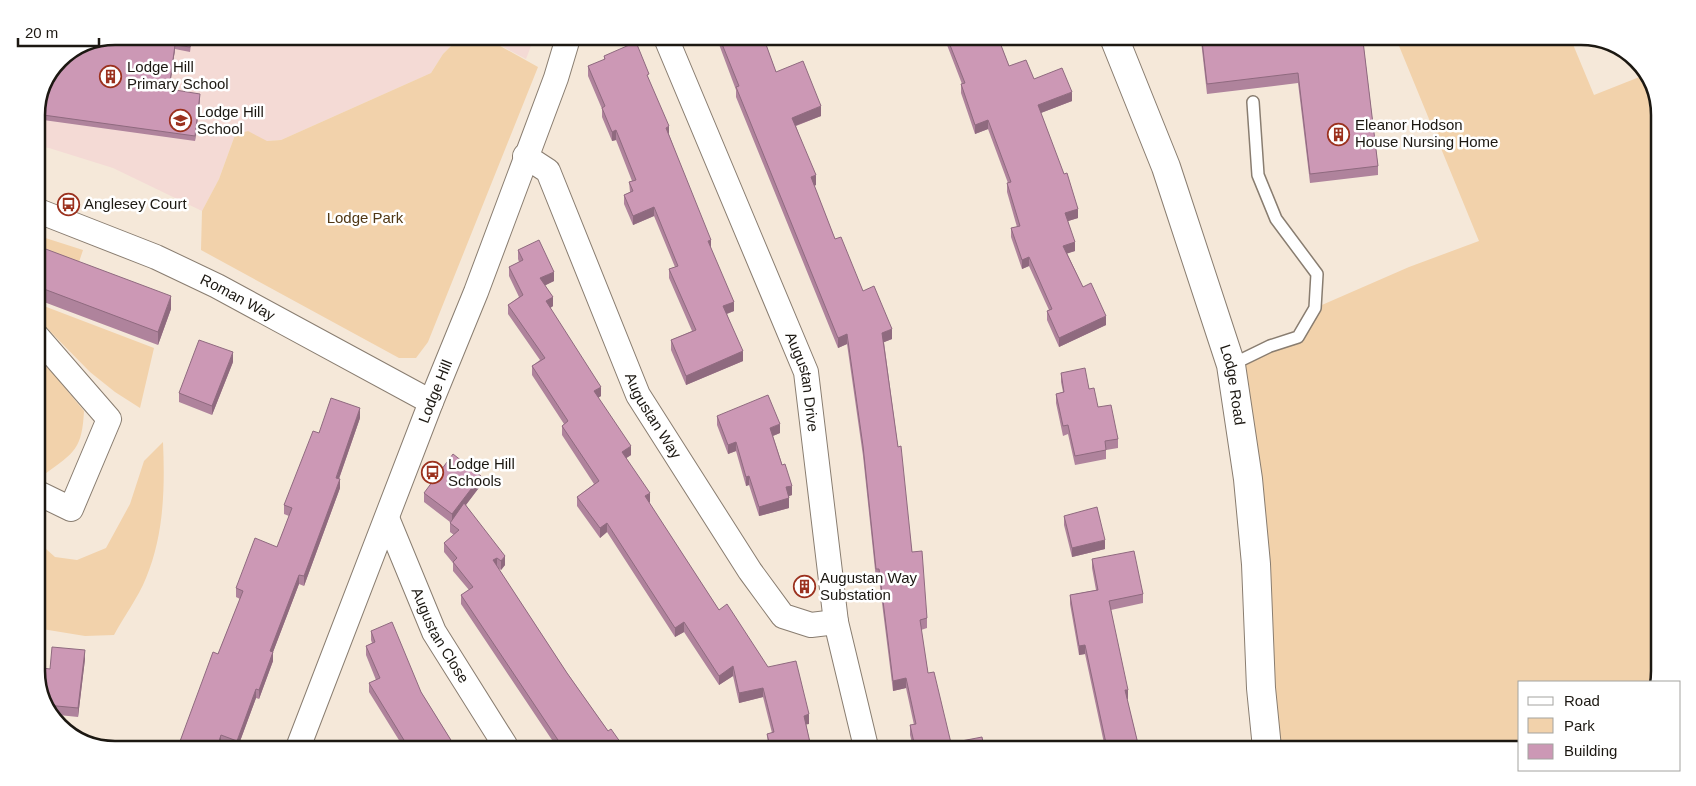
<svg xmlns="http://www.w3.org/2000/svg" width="1696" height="786" font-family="Arial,sans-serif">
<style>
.education{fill:#f4dad5}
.green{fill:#f2d2ab}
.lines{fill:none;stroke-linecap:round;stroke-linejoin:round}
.lane-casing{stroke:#897d70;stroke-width:14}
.street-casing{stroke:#897d70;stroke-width:26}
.secondary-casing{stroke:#897d70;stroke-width:30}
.lane{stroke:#fff;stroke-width:11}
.street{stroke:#fff;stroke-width:24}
.secondary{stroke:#fff;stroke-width:28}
.wall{fill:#af839c}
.shaded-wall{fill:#8f6a7f}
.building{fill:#cc98b5;stroke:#8f6a7f}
.labels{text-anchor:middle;stroke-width:5;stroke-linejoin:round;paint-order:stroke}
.poi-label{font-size:15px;fill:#1c1812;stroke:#fff;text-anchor:start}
.park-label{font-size:15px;fill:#503714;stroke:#fff}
.street-label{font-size:15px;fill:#1c1812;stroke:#fff}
.rim{fill:none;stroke:#1c1812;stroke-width:2.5}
</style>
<rect width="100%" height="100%" fill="#f5e8d9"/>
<!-- education -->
<path class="education" d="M 115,36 L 459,38 L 443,54 L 431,73 L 281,140 L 267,141 L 235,135 L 219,179 L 202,211 L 113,168 L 49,148 L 36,146 L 36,110 L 59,59 Z
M 486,38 L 534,38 L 526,59 Z"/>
<!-- green -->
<path class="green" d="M 459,38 L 486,38 L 538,67 L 428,342 L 416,358 L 399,358 L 201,250 L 202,211 L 219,179 L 235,135 L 248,131 L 267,141 L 281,140 L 431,73 L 443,54 Z
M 1397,41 L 1572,42 L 1594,95 L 1647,74 L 1660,110 L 1654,682 L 1520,682 L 1520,749 L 1267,748 L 1231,365 L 1298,337 L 1315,308 L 1409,267 L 1479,241 Z
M 36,235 L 83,250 L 77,268 L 36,270 Z
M 36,303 L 154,348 L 140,408 L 115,392 L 90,372 L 36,317 Z
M 36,358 L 51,371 L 84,411 C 82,449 75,452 45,474 L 44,395 L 36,395 Z
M 163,442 C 165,488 164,535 146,578 C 138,598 124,616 114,635 L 85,636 L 36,628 L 36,540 L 55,557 L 77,560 L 106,548 L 130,504 L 144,461 Z"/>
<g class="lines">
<defs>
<path id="lane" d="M 1231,365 L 1270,346 L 1298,337 L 1315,308 L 1317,274 L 1276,219 L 1258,175 L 1253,102"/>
<g id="street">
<path id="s1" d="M 666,38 L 806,372 L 836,622 L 866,747"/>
<path id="s2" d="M 525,156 L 548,171 L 638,395 L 750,571 L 783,616 L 811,625 L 836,622"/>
<path id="s3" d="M 36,210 L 156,257 L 217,286 L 431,402"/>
<path d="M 36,335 L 109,419 L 71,509 L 36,492"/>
<path id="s4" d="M 387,518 L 434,632 L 505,745"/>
<path id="s5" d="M 299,745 L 431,402 L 476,292 L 556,78 L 568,38"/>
</g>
<g id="secondary">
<path id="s6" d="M 1115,40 L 1166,167 L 1231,365 L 1248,479 L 1256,564 L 1261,688 L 1267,748"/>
</g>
</defs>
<!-- lane casing -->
<use href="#lane" class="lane-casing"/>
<!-- street casing -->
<use href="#street" class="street-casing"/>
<!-- secondary casing -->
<use href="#secondary" class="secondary-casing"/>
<!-- lane -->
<use href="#lane" class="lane"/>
<!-- street -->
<use href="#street" class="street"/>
<!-- secondary -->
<use href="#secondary" class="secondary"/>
</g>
<!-- wall -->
<path class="wall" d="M 192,37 L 190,52 L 175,49 L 169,89 L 200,98 L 195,141 L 36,119 L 36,110 Z
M 717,39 L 764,39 L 776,72 L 821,116 L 796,126 L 816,185 L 814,186 L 835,239 L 863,291 L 892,339 L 884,342 L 912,552 L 927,618 L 927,628 L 921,630 L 928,673 L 951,743 L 984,747 L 913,747 L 910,735 L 910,725 L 914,725 L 906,688 L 893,691 L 879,579 L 876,579 L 863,456 L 847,344 L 838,348 L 736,97 L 736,90 Z
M 947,40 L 999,40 L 1009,66 L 1072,101 L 1041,113 L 1078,218 L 1068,221 L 1075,251 L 1067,253 L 1083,287 L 1106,325 L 1059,347 L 1047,320 L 1047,311 L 1049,310 L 1029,266 L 1022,269 L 1011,237 L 1011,228 L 1017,227 L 1007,192 L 1007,183 L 1008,183 L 988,129 L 975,134 L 961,93 L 961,84 L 962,84 L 947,45 Z
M 1201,41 L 1363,41 L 1378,166 L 1378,175 L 1310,183 L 1298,83 L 1207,94 Z
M 604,56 L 649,80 L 734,311 L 727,314 L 743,361 L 686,385 L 671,350 L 671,340 L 692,331 L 669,278 L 669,269 L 675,267 L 654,216 L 633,225 L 624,204 L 624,195 L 630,192 L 629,182 L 632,181 L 616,140 L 612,141 L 602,117 L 602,109 L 588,76 L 588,66 L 604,60 Z
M 518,250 L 554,281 L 545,285 L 553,306 L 550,308 L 601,396 L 598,398 L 631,455 L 626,458 L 650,502 L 649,503 L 719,610 L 768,667 L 809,724 L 806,724 L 811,747 L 768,746 L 767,734 L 772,733 L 763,697 L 739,703 L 733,676 L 719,685 L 684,632 L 675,637 L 607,532 L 600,538 L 577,506 L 577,497 L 594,484 L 562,435 L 562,426 L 564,424 L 532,375 L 532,366 L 540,360 L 508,314 L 508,305 L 519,297 L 509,276 L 509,267 L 519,262 L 518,259 Z
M 36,266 L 171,309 L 158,345 L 36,299 Z
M 233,362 L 212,415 L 179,402 L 179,393 Z
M 1061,373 L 1089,389 L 1098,407 L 1118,439 L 1118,448 L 1106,450 L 1106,459 L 1075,465 L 1068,434 L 1063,436 L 1056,403 L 1056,394 L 1063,392 L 1061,382 Z
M 36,382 L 44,382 L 44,432 L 36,432 Z
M 717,416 L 780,433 L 773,436 L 792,495 L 789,496 L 789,508 L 759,516 L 749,485 L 746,486 L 736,451 L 728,454 L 717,425 Z
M 360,418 L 339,479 L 340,488 L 304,586 L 299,584 L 273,652 L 273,661 L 259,699 L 256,698 L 239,744 L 179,744 L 218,654 L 240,599 L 236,597 L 236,588 L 277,547 L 289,516 L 284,514 L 284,505 L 319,433 Z
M 481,485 L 466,505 L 505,565 L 501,570 L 498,568 L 567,673 L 608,731 L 623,746 L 556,746 L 461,604 L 461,595 L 469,590 L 453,571 L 453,563 L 444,552 L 444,543 L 454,535 L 450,532 L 450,522 L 424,502 L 424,493 Z
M 1064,516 L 1105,549 L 1072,557 L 1064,525 Z
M 1092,559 L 1143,594 L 1143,603 L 1111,610 L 1127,699 L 1139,748 L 1105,748 L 1085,654 L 1079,655 L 1070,604 L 1070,595 L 1096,590 L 1092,568 Z
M 371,631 L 421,692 L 454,745 L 402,745 L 369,692 L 369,683 L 376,680 L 366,655 L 366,646 L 372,643 L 371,640 Z
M 85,659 L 78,717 L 49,714 L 36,677 L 50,669 Z"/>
<!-- shaded-wall -->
<path class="shaded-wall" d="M 175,45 L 175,49 L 169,94 L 169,89 Z
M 1072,92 L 1072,101 L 1038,114 L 1038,105 Z
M 200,94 L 200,98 L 195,141 L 195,136 Z
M 821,106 L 821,116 L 792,127 L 792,118 Z
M 988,120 L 988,129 L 975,134 L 975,125 Z
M 669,126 L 669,135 L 666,128 Z
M 616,130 L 616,140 L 612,141 L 612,132 Z
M 816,175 L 816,185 L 811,187 L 811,177 Z
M 654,207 L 654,216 L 633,225 L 633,216 Z
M 1078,209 L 1078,218 L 1065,222 L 1065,213 Z
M 711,240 L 711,249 L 708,241 Z
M 1075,242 L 1075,251 L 1063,255 L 1063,246 Z
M 1029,257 L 1029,266 L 1022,269 L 1022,260 Z
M 554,272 L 554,281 L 540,288 L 540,278 Z
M 171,296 L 171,309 L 158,345 L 158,332 Z
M 553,297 L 553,306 L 546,311 L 546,301 Z
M 734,302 L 734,311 L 723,315 L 723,306 Z
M 1106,316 L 1106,325 L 1059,347 L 1059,338 Z
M 892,329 L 892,339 L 882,343 L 882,333 Z
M 847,334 L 847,344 L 838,348 L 838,338 Z
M 743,351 L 743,361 L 686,385 L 686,376 Z
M 233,352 L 233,362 L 212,415 L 212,406 Z
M 601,387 L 601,396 L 594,400 L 594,391 Z
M 360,408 L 360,418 L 336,487 L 336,478 Z
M 780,424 L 780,433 L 770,437 L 770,428 Z
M 736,442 L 736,451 L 728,454 L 728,445 Z
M 631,446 L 631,455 L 622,461 L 622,452 Z
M 481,476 L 481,485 L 452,523 L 452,514 Z
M 749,476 L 749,485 L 746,486 L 746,477 Z
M 340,479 L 340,488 L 304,586 L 304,576 Z
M 792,486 L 792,495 L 786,497 L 786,487 Z
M 650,493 L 650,502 L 645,505 L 645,496 Z
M 789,498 L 789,508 L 759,516 L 759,507 Z
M 607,523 L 607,532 L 600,538 L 600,528 Z
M 1105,540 L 1105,549 L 1072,557 L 1072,548 Z
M 505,556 L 505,565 L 501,570 L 501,561 Z
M 497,558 L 497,567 L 493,560 Z
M 299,575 L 299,584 L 270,660 L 270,651 Z
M 684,622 L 684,632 L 675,637 L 675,628 Z
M 1085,645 L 1085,654 L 1079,655 L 1079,646 Z
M 85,650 L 85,659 L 78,717 L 78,708 Z
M 273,652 L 273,661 L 259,699 L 259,690 Z
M 733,666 L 733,676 L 719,685 L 719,676 Z
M 906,678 L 906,688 L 893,691 L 893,681 Z
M 763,688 L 763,697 L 739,703 L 739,693 Z
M 256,689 L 256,698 L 239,744 L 237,744 L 237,741 Z
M 1125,690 L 1128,690 L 1128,699 L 1125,699 Z
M 809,714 L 809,724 L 804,725 L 804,716 Z
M 221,735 L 221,744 L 218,744 Z"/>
<!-- building -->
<path class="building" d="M 115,36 L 191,37 L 190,47 L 175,45 L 169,89 L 200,94 L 195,136 L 36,114 L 36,110 L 59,59 Z
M 720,39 L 764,39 L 776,72 L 803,61 L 821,106 L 792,118 L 816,175 L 811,177 L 835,239 L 841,237 L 863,291 L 874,286 L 892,329 L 882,333 L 898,447 L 901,446 L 912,552 L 922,551 L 927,618 L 920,620 L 928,673 L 934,672 L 951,743 L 982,737 L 984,747 L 915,747 L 910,725 L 916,724 L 906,678 L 893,681 L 879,569 L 876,569 L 863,446 L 847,334 L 838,338 L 736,87 L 739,86 Z
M 948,40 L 999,40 L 1009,66 L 1026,60 L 1034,79 L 1062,68 L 1072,92 L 1038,105 L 1064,174 L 1067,173 L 1078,209 L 1065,213 L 1075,242 L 1063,246 L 1083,287 L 1091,283 L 1106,316 L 1059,338 L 1047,311 L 1052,309 L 1029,257 L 1022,260 L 1011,228 L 1020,226 L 1007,183 L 1011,182 L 988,120 L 975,125 L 961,84 L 965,83 Z
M 1202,41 L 1363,41 L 1378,166 L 1310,174 L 1298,73 L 1207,84 Z
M 636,42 L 649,74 L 647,75 L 669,126 L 666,128 L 711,240 L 708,241 L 734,302 L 723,306 L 743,351 L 686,376 L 671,340 L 696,330 L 669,269 L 678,266 L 654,207 L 633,216 L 624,195 L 633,191 L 629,182 L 636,180 L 616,130 L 612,132 L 602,108 L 605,106 L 588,66 L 605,59 L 604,56 Z
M 539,240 L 554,272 L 540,278 L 553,297 L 546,301 L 601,387 L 594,391 L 631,446 L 622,452 L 650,493 L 645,496 L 719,610 L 727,604 L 768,667 L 796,661 L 809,714 L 804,716 L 811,747 L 770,746 L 767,734 L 774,732 L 763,688 L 739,693 L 733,666 L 719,676 L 684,622 L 675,628 L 607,523 L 600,528 L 577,497 L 599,481 L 562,426 L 568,421 L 532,366 L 545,358 L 508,305 L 523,295 L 509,267 L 523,260 L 518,250 Z
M 43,248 L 171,296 L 158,332 L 36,286 L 36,266 Z
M 199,340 L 233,352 L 212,406 L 179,393 Z
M 1085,368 L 1089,389 L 1094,388 L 1098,407 L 1111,405 L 1118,439 L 1105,441 L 1106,450 L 1075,456 L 1068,425 L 1063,426 L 1056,394 L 1064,392 L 1061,373 Z
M 36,382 L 44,382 L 44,419 L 36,419 Z
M 768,395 L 780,424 L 770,428 L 782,465 L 785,464 L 792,486 L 786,487 L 789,498 L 759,507 L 749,476 L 746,477 L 736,442 L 728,445 L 717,416 Z
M 331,398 L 360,408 L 336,478 L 340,479 L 304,576 L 299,575 L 270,651 L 273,652 L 259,690 L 256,689 L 237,741 L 221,735 L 218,744 L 179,744 L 213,652 L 218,654 L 243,591 L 236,588 L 255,538 L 277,547 L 292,508 L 284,505 L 313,431 L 319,433 Z
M 453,454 L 481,476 L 452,514 L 424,493 Z
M 464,503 L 505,556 L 501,561 L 497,558 L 493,560 L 567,673 L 608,731 L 611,729 L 623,746 L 562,746 L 461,595 L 473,587 L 453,562 L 457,558 L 444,543 L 459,530 L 450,523 Z
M 1097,507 L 1105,540 L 1072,548 L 1064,516 Z
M 1134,551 L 1143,594 L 1109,601 L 1128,690 L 1125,690 L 1139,748 L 1107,748 L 1085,645 L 1079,646 L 1070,595 L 1098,590 L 1092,559 Z
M 392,622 L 421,692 L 454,745 L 407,745 L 369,683 L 380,678 L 366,646 L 375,642 L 371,631 Z
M 52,647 L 85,650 L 78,708 L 46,705 L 36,677 L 36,667 L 50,669 Z"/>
<!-- icons -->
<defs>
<symbol id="building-ring" viewBox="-11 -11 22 22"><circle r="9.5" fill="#fff" stroke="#9b311e" stroke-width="1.5"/><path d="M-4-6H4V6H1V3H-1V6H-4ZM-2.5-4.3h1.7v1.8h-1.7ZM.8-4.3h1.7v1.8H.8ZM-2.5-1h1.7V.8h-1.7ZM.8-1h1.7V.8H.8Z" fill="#9b311e"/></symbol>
<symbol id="school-ring" viewBox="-11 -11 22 22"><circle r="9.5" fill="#fff" stroke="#9b311e" stroke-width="1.5"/><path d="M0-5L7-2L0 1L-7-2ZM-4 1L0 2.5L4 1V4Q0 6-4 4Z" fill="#9b311e"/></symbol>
<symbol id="bus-ring" viewBox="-11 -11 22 22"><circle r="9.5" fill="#fff" stroke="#9b311e" stroke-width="1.5"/><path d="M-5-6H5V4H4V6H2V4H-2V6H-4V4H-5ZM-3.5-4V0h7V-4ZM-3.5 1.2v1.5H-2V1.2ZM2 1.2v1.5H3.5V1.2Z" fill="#9b311e"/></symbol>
</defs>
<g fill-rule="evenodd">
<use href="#building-ring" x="98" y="64" width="25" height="25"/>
<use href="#school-ring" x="168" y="108" width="25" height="25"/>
<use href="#building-ring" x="1326" y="122" width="25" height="25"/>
<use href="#bus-ring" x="56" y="192" width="25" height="25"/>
<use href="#bus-ring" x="420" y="460" width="25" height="25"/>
<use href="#building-ring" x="792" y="574" width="25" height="25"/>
</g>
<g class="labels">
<!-- poi labels -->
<g class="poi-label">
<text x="127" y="72">Lodge Hill<tspan x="127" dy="17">Primary School</tspan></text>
<text x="197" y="117">Lodge Hill<tspan x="197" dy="17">School</tspan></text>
<text x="1355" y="130">Eleanor Hodson<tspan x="1355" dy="17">House Nursing Home</tspan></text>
<text x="84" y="209">Anglesey Court</text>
<text x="448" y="469">Lodge Hill<tspan x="448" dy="17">Schools</tspan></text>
<text x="820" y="583">Augustan Way<tspan x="820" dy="17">Substation</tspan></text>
</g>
<!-- park labels -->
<g class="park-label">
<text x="365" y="223">Lodge Park</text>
</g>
<!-- street labels -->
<g class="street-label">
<text dy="5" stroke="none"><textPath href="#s3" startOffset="220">Roman Way</textPath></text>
<text dy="5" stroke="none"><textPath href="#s1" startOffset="371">Augustan Drive</textPath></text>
<text dy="5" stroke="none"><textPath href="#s6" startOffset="365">Lodge Road</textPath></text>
<text dy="5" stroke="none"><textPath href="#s5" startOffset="379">Lodge Hill</textPath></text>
<text dy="5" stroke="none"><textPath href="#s2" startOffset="294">Augustan Way</textPath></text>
<text dy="5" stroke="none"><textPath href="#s4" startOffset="129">Augustan Close</textPath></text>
</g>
</g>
<!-- crop -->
<path d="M0 0H1696V786H0ZM115 45H1581A70 70 0 0 1 1651 115V671A70 70 0 0 1 1581 741H115A70 70 0 0 1 45 671V115A70 70 0 0 1 115 45Z" fill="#fff" fill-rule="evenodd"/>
<path class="rim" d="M115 45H1581A70 70 0 0 1 1651 115V671A70 70 0 0 1 1581 741H115A70 70 0 0 1 45 671V115A70 70 0 0 1 115 45Z"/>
<!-- legend -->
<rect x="1518" y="681" width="162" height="90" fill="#ffffff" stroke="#a4a3a0"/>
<rect x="1528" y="697" width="25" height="8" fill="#ffffff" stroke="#a4a3a0"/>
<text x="1564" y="706" font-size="15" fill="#1c1812">Road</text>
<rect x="1528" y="718" width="25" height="15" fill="#f2d2ab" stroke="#a4a3a0"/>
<text x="1564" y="731" font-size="15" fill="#1c1812">Park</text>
<rect x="1528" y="744" width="25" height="15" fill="#cc98b5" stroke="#a4a3a0"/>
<text x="1564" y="756" font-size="15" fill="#1c1812">Building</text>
<!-- scale -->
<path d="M18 38v8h81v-8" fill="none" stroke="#1c1812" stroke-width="2.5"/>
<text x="25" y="38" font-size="15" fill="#1c1812" stroke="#ffffff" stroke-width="4" paint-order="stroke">20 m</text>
</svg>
